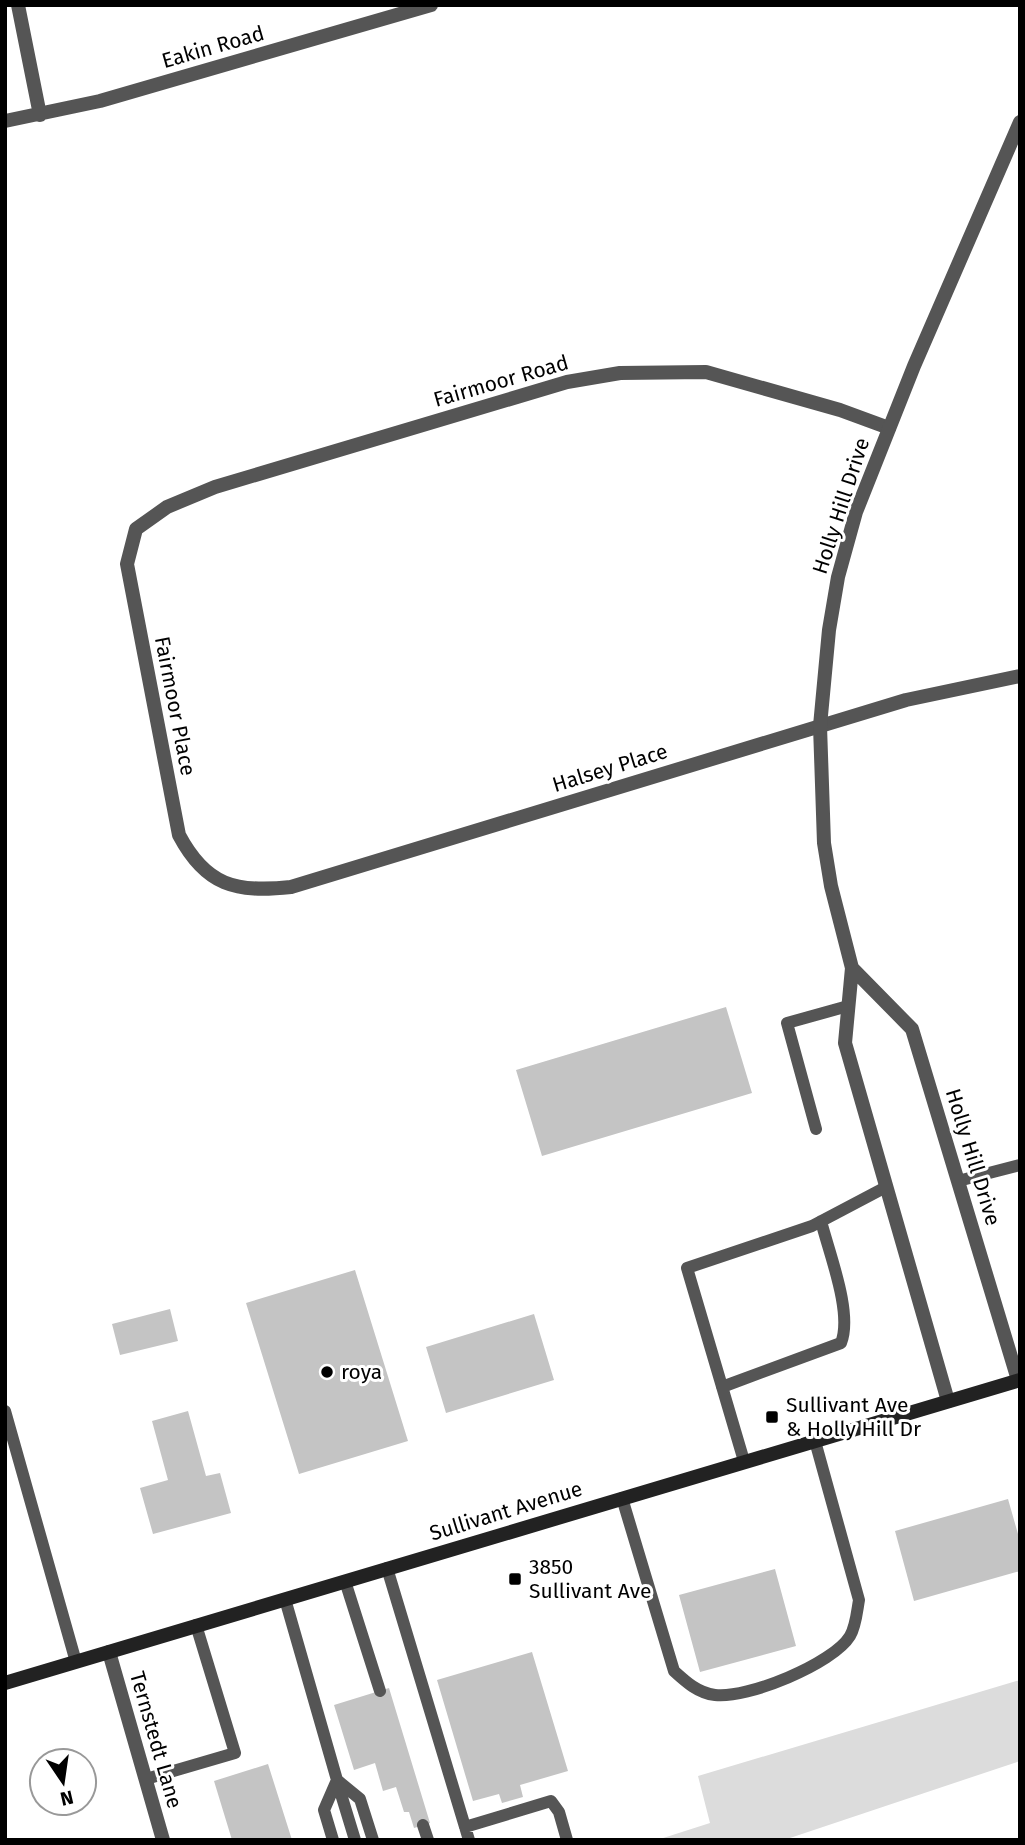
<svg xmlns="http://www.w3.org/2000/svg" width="1025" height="1845" font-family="'Fira Sans',sans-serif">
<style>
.green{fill:#dcdcdc}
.building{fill:#c4c4c4}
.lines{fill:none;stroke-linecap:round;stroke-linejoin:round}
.service{stroke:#555;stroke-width:12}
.minor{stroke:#555;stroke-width:14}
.tertiary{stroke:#555;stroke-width:14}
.secondary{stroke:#222;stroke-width:14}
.poi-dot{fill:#000;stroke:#fff;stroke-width:2.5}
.labels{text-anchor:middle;stroke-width:6;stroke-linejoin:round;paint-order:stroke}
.street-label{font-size:21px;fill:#000;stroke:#fff}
.poi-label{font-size:21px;fill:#000;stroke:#fff;text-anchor:start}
</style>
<rect width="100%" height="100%" fill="#fff"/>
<!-- green -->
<path class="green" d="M 1020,1680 L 1020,1761 L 784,1840 L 657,1840 L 710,1823 L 698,1776 Z"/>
<!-- building -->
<path class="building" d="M 726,1007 L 752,1093 L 542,1156 L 516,1070 Z
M 355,1270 L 408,1441 L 299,1474 L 246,1303 Z
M 170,1309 L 178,1341 L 120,1355 L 112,1324 Z
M 534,1314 L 554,1380 L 446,1413 L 426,1347 Z
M 188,1411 L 206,1476 L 220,1473 L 231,1513 L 153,1534 L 140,1488 L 168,1480 L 152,1421 Z
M 1008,1499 L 1020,1541 L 1020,1571 L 914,1601 L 895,1531 Z
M 775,1569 L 796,1646 L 700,1672 L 679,1595 Z
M 532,1652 L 568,1771 L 520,1785 L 523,1797 L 502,1803 L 499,1794 L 473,1801 L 437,1680 Z
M 389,1688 L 430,1823 L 414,1828 L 409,1812 L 404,1812 L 396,1787 L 383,1791 L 375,1763 L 354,1770 L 334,1705 Z
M 268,1764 L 292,1840 L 232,1840 L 214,1781 Z"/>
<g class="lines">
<!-- service -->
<path class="service" d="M 816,1129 L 787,1023 L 848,1006
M 958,1181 L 1020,1165
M 722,1387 L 841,1343 C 853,1313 829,1253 821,1221
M 5,1411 L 76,1662
M 744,1461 L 687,1268 L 812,1226 L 886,1187
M 622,1498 L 674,1671 C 686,1682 698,1693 715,1695 C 747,1699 833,1664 850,1636 C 856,1626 857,1611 859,1600 L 815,1441
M 387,1568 L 469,1840
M 345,1581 L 380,1691
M 285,1599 L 337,1780 L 360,1799 L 373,1840
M 146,1779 L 235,1753 L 196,1625
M 337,1781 L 355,1840
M 423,1825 L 428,1840
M 465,1827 L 551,1801 L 559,1812 L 567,1840
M 333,1840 L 324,1810 L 337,1780"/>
<!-- minor -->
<path class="minor" d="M 18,5 L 40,115
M 5,121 L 100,101 L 431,5
M 889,428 L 840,410 L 706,372 L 620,373 L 567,382 L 215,487 L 167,507 L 136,529 L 127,564 L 179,835 C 206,886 236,893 291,887 L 906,700 L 1020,676
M 109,1652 L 163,1840"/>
<!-- tertiary -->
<path class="tertiary" d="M 852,968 L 912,1029 L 1018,1380
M 948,1401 L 845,1043 L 852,968 L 831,886 L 824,843 L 820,726 L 829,630 L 838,577 L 856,512 L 914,366 L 1020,122"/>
<!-- secondary -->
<path class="secondary" d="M 5,1683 L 1020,1380"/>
</g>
<!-- markers -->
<g class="poi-dot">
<circle cx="327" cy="1372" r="7"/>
<rect x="765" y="1410" width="14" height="14" rx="3.5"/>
<rect x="508" y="1572" width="14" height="14" rx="3.5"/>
</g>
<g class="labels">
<!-- street labels -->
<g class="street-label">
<text transform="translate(213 47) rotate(-16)" y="7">Eakin Road</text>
<text transform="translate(501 381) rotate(-16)" y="7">Fairmoor Road</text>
<text transform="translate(841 506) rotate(-72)" y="7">Holly Hill Drive</text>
<text transform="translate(175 706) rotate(79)" y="7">Fairmoor Place</text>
<text transform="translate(610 768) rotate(-17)" y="7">Halsey Place</text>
<text transform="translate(973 1157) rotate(73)" y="7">Holly Hill Drive</text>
<text transform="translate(506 1511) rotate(-17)" y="7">Sullivant Avenue</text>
<text transform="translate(156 1740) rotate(74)" y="7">Ternstedt Lane</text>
</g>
<!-- poi labels -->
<g class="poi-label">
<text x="341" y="1379">roya</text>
<text x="786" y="1412">Sullivant Ave<tspan x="786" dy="24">&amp; Holly Hill Dr</tspan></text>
<text x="529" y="1574">3850<tspan x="529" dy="24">Sullivant Ave</tspan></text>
</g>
</g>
<!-- border -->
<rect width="1025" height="1845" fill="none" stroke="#000000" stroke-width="14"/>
<!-- north arrow -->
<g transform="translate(63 1782) rotate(167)"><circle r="33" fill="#ffffff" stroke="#999999" stroke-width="2"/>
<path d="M0-5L12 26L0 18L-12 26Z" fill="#000000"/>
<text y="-10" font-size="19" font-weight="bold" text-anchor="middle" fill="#000000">N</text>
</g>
</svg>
